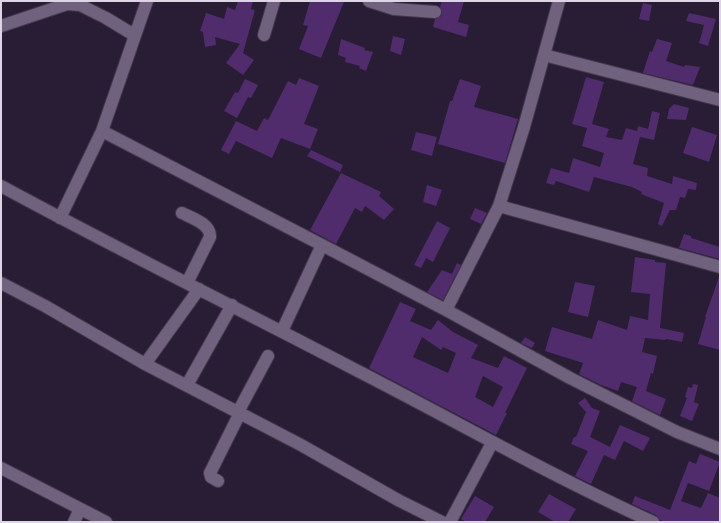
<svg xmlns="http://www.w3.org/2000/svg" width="721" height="523" font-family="'PT Sans Narrow',sans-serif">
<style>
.building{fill:#502c6c;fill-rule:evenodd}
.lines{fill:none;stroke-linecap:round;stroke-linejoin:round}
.minor-casing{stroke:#43384c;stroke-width:14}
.minor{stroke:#70617e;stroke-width:12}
</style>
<rect width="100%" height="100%" fill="#291c35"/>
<!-- building -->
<path class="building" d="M 238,1 L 253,1 L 251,9 L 255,10 L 243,53 L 254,60 L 243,75 L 226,63 L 240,44 L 215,37 L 216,45 L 205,47 L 203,32 L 200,31 L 206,13 L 224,19 L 227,7 L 235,10 Z
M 310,1 L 339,1 L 344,2 L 321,58 L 299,49 L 308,26 L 303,25 Z
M 442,1 L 464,1 L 458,22 L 469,25 L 466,37 L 433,27 L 435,19 L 441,16 L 442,12 L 440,7 Z
M 643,3 L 652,5 L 649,21 L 639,19 Z
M 689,13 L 716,19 L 708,46 L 699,43 L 704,25 L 686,21 Z
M 393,36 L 405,39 L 401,55 L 390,51 Z
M 341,39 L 365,48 L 364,50 L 373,52 L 366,71 L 359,68 L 360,66 L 345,62 L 346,58 L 338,55 Z
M 657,39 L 672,43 L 666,61 L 684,67 L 685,65 L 700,67 L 693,85 L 643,73 L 650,51 L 652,52 Z
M 586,77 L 604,82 L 592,124 L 609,129 L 606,137 L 622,140 L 626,128 L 637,131 L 638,126 L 648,129 L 652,111 L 660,113 L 654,140 L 640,137 L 633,164 L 648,168 L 647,176 L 672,184 L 673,176 L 697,183 L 696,190 L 688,189 L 685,198 L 680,197 L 676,210 L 670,210 L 662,226 L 658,224 L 664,203 L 641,194 L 642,192 L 632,187 L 594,177 L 589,192 L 556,181 L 554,185 L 546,183 L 551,168 L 569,173 L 573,158 L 600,167 L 604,153 L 582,146 L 587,128 L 572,124 Z
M 299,78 L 319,86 L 304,124 L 318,129 L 310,149 L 281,138 L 272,158 L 236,141 L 229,154 L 221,150 L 236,121 L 257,131 L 264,118 L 268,120 L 288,81 L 296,85 Z
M 245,79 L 258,85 L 251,98 L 248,97 L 237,118 L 224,111 L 235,92 L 238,93 Z
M 460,79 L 481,86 L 474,107 L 518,119 L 505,163 L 438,144 L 450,101 L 452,101 Z
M 674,104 L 689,108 L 686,120 L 667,119 L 669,109 Z
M 692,127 L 717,135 L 709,162 L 683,153 Z
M 416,132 L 437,137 L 432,156 L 411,150 Z
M 311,150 L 343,165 L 340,172 L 307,156 Z
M 341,173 L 381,192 L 379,196 L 394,209 L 384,220 L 365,206 L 362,212 L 355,208 L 336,244 L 310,230 Z
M 427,185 L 442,190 L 436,206 L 423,202 Z
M 475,208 L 487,213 L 481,224 L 470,219 Z
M 437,221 L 450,228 L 433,262 L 426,258 L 421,268 L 414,265 Z
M 684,234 L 691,236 L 691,238 L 720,247 L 720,259 L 679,248 Z
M 635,257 L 655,260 L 655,262 L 666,263 L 660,328 L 684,333 L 682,342 L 666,339 L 666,340 L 645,338 L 642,352 L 657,356 L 653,374 L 651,373 L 646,391 L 666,399 L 660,415 L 632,401 L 637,387 L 621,382 L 618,391 L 601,385 L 579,374 L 583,363 L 545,351 L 552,327 L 592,339 L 598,320 L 627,330 L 630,316 L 648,320 L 650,294 L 631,292 Z
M 457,263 L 461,265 L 443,300 L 427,292 L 442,270 L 452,274 Z
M 719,277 L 720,277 L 720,350 L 698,344 L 706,317 L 705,317 Z
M 575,282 L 595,286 L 588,317 L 568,312 Z
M 400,302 L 416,309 L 410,321 L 431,330 L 438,320 L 453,332 L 478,345 L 471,358 L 498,368 L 504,356 L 527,368 L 505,413 L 507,413 L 496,435 L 369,368 ZM 422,337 L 441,350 L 443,347 L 456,353 L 448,373 L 413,357 ZM 483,376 L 503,387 L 493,407 L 475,397 Z
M 525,337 L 535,343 L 532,348 L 521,343 Z
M 693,384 L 698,385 L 694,402 L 699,404 L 692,421 L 680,416 L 687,398 L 685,397 L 688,387 L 692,388 Z
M 585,398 L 592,408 L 600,411 L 590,437 L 610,447 L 620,425 L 650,438 L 643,451 L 624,441 L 615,460 L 604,455 L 591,484 L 575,476 L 588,451 L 571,444 L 574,437 L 576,437 L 586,412 L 578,403 Z
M 700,454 L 720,462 L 709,491 L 688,483 L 681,501 L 701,508 L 708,493 L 720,498 L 720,522 L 665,522 L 660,520 L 656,515 L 632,504 L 635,496 L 670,510 L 689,461 L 696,464 Z
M 549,494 L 576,509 L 568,522 L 555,522 L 538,512 Z
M 475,496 L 494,507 L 485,522 L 466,522 L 461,519 Z"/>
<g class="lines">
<defs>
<path id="minor" d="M 369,1 L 394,9 L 435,12
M 1,26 L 67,4 L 80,5 L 106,18 L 134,35
M 264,35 L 274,1
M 544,55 L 720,100
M 102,131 L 322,245 L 282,331
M 1,186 C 117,249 237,308 354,369 C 454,420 551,476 653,522
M 499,206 L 720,267
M 182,213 C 192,218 211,224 210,237 L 187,283
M 60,218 L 102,131 L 147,1
M 322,245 L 446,310 L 570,378 L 677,432 L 720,449
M 1,283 L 45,306 L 145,364 L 199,289
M 446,310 L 499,206 L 524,127 L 559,1
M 145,364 L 301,445 L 398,500 L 442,522
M 187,385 L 232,305
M 238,412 L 268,356
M 1,468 L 106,522
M 218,481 L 211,477 L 210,473 L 240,413
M 74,522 L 80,509
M 450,522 L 492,443"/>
</defs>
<!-- minor casing -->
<use href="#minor" class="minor-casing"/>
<!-- minor -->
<use href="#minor" class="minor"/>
</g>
<!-- border -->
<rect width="721" height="523" fill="none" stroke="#ddd5e6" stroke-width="4"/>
</svg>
